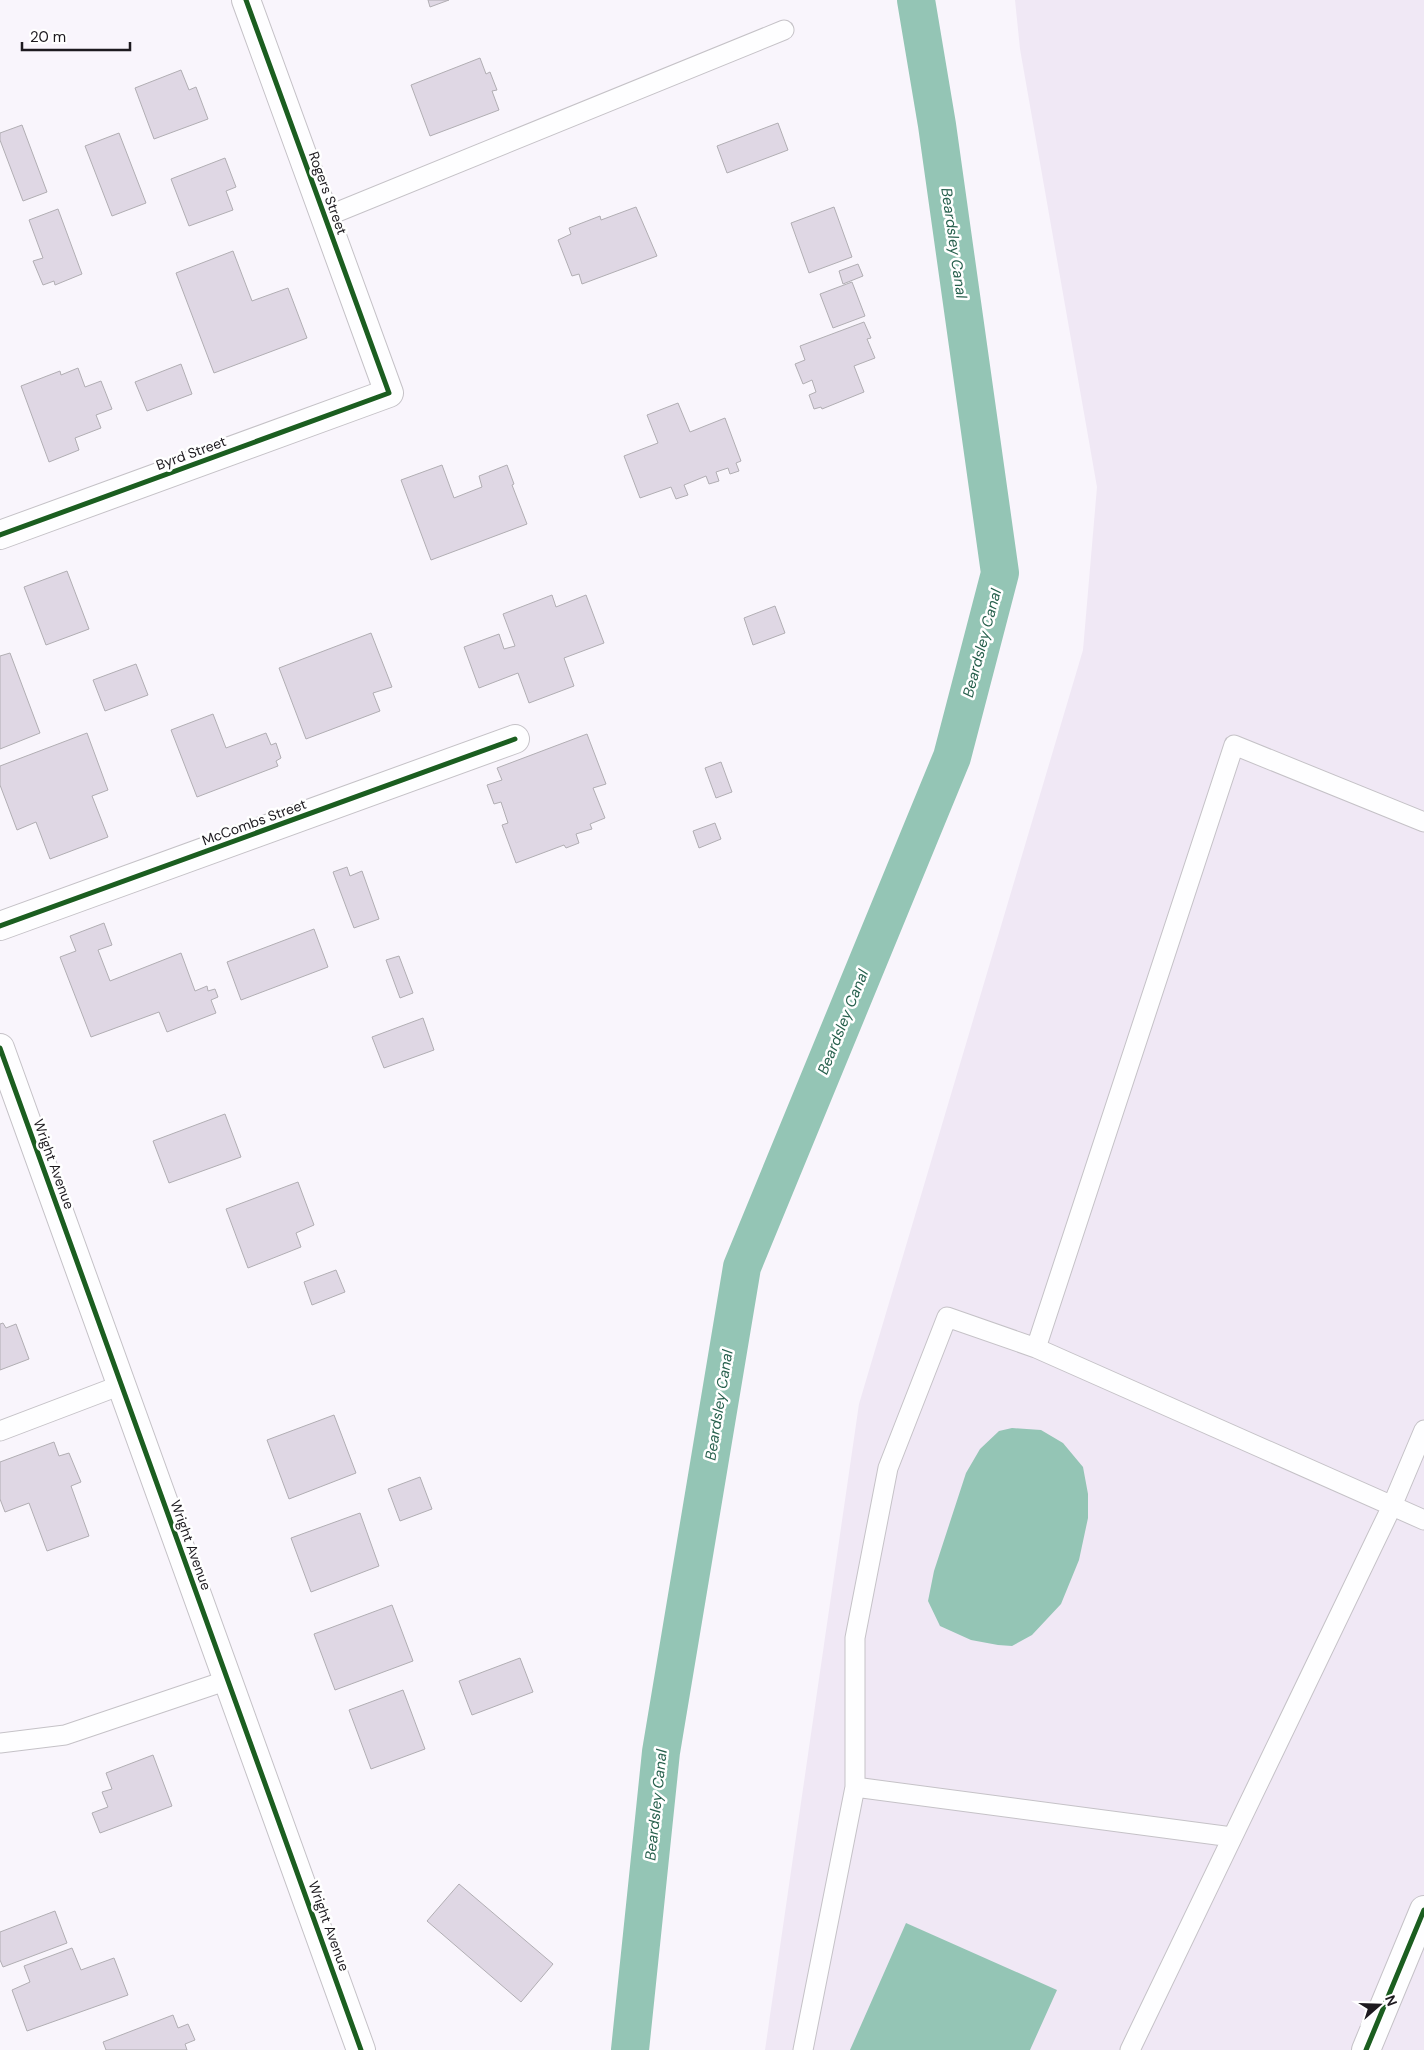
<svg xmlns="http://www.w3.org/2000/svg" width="1424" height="2050" font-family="'DM Sans',sans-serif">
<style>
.built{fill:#f0e8f5}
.water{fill:#94c5b5}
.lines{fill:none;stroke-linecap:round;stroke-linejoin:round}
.canal{stroke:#94c5b5;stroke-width:38}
.building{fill:#dfd7e4;stroke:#b1aeb3}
.lane-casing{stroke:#c5c2c7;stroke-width:21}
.street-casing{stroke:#c5c2c7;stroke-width:30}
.lane{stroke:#fefeff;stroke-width:19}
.street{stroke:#fefeff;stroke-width:28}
.cycleway-casing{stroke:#fff;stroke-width:8}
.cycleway{stroke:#1b5e20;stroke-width:5}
.labels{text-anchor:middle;stroke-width:5;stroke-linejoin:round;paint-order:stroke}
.street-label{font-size:14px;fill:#1d1a1f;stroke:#fff}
.water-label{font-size:15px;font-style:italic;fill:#27604d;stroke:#fff}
</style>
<rect width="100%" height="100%" fill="#f9f5fc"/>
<!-- built -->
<path class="built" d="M 1015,0 L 1424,0 L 1424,2050 L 765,2050 L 859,1404 L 1083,650 L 1097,487 L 1020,49 Z"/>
<!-- water -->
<path class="water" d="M 1012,1428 L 1041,1430 L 1063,1443 L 1083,1467 L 1088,1494 L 1088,1518 L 1079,1560 L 1061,1604 L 1032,1635 L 1012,1646 L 998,1645 L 971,1640 L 940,1626 L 928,1601 L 934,1571 L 966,1473 L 980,1449 L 999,1431 Z
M 906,1923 L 1057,1990 L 1030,2050 L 850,2050 Z"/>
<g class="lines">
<!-- canal -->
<path class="canal" d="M 630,2050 L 661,1752 L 742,1267 L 952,757 L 1000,573 L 937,125 L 916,0"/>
</g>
<!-- building -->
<path class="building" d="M 428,0 L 449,0 L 430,7 Z
M 480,58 L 486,74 L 490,72 L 497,90 L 492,91 L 499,110 L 430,136 L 411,85 Z
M 181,70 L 189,90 L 196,87 L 208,119 L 154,139 L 135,88 Z
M 778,123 L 788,150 L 727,173 L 717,146 Z
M 22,125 L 47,192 L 23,201 L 0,140 L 0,133 Z
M 119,133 L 146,203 L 112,216 L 85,146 Z
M 225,158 L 236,187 L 226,191 L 233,210 L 189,226 L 171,179 Z
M 636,207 L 657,256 L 582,284 L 579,274 L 572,276 L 558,240 L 571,234 L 569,228 L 600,216 L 601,220 Z
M 834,207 L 852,257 L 809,273 L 791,223 Z
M 58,209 L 82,274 L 55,285 L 54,281 L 43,285 L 33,261 L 43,258 L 29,220 Z
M 233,251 L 252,301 L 288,288 L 307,338 L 214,373 L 176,273 Z
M 858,264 L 863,276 L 843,284 L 839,271 Z
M 852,282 L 865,316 L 833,328 L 820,294 Z
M 864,322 L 871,338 L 867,339 L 875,358 L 854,366 L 864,392 L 822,409 L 821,407 L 814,409 L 809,395 L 816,392 L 812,380 L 803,384 L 795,364 L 805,360 L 800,346 Z
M 181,364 L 192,394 L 147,411 L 135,382 Z
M 78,368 L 85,387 L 101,381 L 112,409 L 96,415 L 101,428 L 75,438 L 79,450 L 49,462 L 21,386 L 60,371 L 61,375 Z
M 678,403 L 690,432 L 725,418 L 741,461 L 736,463 L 739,471 L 730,474 L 728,468 L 716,472 L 719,481 L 709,484 L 706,476 L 684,485 L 688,495 L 676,499 L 671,487 L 640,498 L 624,456 L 658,443 L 647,415 Z
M 442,465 L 454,498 L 482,487 L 479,476 L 507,465 L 514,484 L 512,485 L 527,524 L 431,560 L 401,480 Z
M 67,571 L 89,629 L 46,645 L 24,587 Z
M 552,595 L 556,607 L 586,595 L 604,643 L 564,658 L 574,686 L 529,703 L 518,673 L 479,688 L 464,647 L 499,634 L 504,649 L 515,646 L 503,614 Z
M 775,606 L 785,633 L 753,645 L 744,618 Z
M 371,633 L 392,687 L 373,693 L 380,711 L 306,739 L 279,668 Z
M 10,653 L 40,733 L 0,749 L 0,656 Z
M 136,664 L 148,695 L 105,711 L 93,680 Z
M 213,714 L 226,748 L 266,733 L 271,745 L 276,743 L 281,758 L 276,761 L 278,766 L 197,797 L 171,730 Z
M 87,733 L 108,790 L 92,796 L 108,837 L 50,859 L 36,822 L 17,830 L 0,785 L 0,766 Z
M 587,734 L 606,784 L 593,788 L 605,818 L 590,824 L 592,829 L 576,834 L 579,843 L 566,848 L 564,845 L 516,863 L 502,825 L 508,823 L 501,802 L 494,804 L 487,785 L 502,780 L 497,768 Z
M 721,762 L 732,792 L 716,798 L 705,768 Z
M 715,823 L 721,839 L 699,848 L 693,831 Z
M 347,867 L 350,876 L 362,871 L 379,919 L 354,928 L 333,872 Z
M 104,923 L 112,945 L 98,950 L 110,981 L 181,953 L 195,991 L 207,986 L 208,991 L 215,989 L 218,997 L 211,1000 L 216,1013 L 167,1032 L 159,1012 L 91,1037 L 60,957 L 76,951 L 70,936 Z
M 314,929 L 328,967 L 241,1000 L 227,962 Z
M 399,956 L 413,993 L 400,998 L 386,960 Z
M 423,1018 L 434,1050 L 384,1068 L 372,1037 Z
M 225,1114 L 241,1157 L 169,1183 L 153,1141 Z
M 298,1182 L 314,1225 L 296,1233 L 301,1247 L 248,1268 L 226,1209 Z
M 336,1270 L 345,1292 L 312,1305 L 304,1282 Z
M 3,1323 L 6,1328 L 16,1324 L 29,1359 L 0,1370 L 0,1324 Z
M 334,1415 L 356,1473 L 289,1499 L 267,1440 Z
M 54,1442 L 59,1456 L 69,1453 L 81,1482 L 71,1486 L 89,1536 L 47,1551 L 29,1503 L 5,1512 L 0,1499 L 0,1462 Z
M 420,1477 L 432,1509 L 400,1521 L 388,1489 Z
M 360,1513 L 379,1566 L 311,1592 L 291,1538 Z
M 392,1605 L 413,1661 L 335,1690 L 314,1634 Z
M 520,1658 L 533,1692 L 472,1715 L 459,1681 Z
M 403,1690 L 425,1749 L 371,1769 L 349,1710 Z
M 153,1755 L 172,1806 L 100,1833 L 92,1813 L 108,1807 L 102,1792 L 112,1789 L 106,1773 Z
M 459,1884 L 553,1964 L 521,2002 L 427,1921 Z
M 55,1911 L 67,1943 L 3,1967 L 0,1960 L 0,1932 Z
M 72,1948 L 81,1970 L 114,1958 L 128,1995 L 27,2031 L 12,1990 L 30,1982 L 24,1966 Z
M 173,2015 L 178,2028 L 188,2024 L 195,2040 L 185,2044 L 187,2050 L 106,2050 L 103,2042 Z"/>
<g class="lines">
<defs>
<path id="lane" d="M 325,217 L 784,30
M 1424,822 L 1234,745 L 1036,1348 L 1424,1520
M 1036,1348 L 947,1317 L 888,1468 L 855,1638 L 855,1787 L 1232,1837
M 0,1431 L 121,1385
M 0,1743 L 65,1735 L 228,1680
M 803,2050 L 855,1787
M 1130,2050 L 1392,1506 L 1424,1430"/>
<path id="street" d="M 0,535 L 389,393 L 246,0
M 0,926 L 515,739
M 0,1048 L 361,2050
M 1366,2050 L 1424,1910"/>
</defs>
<!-- lane casing -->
<use href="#lane" class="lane-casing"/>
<!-- street casing -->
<use href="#street" class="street-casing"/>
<!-- lane -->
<use href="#lane" class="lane"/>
<!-- street -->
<use href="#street" class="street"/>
<defs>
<path id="cycleway" d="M 0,535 L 389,393 L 246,0
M 0,926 L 515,739
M 0,1048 L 361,2050
M 1366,2050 L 1424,1910"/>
</defs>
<!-- cycleway casing -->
<use href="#cycleway" class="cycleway-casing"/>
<!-- cycleway -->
<use href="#cycleway" class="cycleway"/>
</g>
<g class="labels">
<!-- street labels -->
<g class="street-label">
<text transform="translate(328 193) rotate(70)" y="5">Rogers Street</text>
<text transform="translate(191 453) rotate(-20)" y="5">Byrd Street</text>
<text transform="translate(254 822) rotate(-20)" y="5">McCombs Street</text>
<text transform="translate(54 1164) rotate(70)" y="5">Wright Avenue</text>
<text transform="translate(191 1545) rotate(70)" y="5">Wright Avenue</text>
<text transform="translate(329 1926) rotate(70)" y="5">Wright Avenue</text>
</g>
<!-- water labels -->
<g class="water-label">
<text transform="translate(954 243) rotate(82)" y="5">Beardsley Canal</text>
<text transform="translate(982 643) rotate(-75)" y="5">Beardsley Canal</text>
<text transform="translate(843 1022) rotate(-68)" y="5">Beardsley Canal</text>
<text transform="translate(719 1405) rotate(-81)" y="5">Beardsley Canal</text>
<text transform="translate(656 1805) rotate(-84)" y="5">Beardsley Canal</text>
</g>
</g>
<!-- north arrow -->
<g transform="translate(1379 2005) rotate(70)" stroke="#ffffff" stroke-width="4" paint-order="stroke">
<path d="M0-4L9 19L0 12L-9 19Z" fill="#1d1a1f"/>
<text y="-8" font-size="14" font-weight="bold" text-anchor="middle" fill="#1d1a1f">N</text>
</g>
<!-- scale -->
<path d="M22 42v8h108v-8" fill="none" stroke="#1d1a1f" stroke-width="2.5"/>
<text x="30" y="42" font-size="15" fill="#1d1a1f" stroke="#ffffff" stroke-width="4" paint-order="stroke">20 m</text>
</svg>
